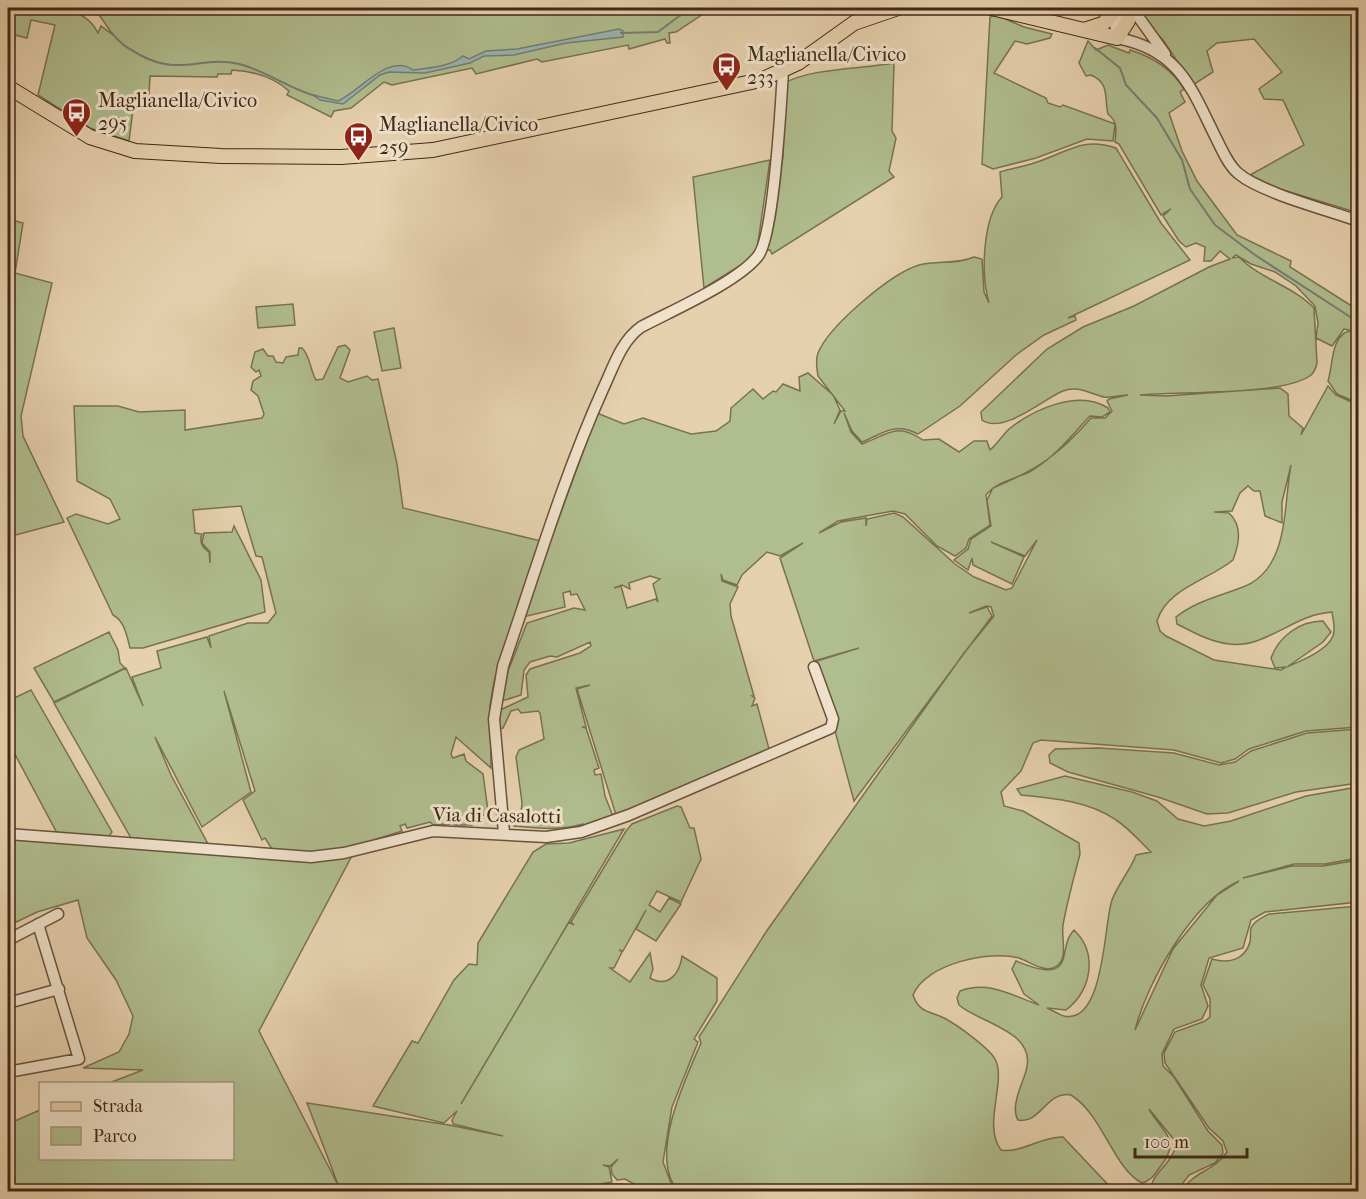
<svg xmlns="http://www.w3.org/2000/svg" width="1366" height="1199" font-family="'IM FELL French Canon',serif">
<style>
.green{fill:#b0bd8e;stroke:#787252;stroke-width:1.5;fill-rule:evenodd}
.water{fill:#98b5b2;stroke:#757d74;stroke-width:1.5}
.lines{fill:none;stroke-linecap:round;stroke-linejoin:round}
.stream{stroke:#757d74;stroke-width:2}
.minor-casing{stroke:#6a523c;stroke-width:13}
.major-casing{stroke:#402816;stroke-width:16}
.minor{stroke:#efe1ca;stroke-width:10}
.major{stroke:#e6d1ae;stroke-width:14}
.labels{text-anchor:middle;stroke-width:6;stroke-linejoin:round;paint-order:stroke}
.poi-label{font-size:20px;fill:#402816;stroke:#efe1ca;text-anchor:start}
.street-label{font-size:20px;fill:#402816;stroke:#efe1ca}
</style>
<rect width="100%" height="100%" fill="#e6d1ae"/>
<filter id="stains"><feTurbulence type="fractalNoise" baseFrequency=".00333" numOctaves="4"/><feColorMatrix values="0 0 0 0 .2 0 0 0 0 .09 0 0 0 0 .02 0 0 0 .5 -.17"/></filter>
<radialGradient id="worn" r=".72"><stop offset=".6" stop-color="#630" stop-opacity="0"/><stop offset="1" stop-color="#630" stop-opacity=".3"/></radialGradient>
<!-- green -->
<path class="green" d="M 8,8 C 37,8 82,0 98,33 L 101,26 L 113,35 L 100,16 L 85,8 L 712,8 L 676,32 L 669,33 L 670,43 L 667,43 L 665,39 L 629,49 L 628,45 L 542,62 L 537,59 L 476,74 L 472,68 L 392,85 L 384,82 L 351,108 L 334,111 L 331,117 L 287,95 L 289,91 C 272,76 253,71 232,70 L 231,74 L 218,74 L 217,77 L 150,76 L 149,94 L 143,93 L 142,98 L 134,101 L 129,141 L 90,128 L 38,95 L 55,25 L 31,20 L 27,38 L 15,35 L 13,43 L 8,42 Z
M 1137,8 L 1358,8 L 1358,118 L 1350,114 L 1358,120 L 1358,213 L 1280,189 L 1250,175 L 1304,145 L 1283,100 L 1264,99 L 1259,89 L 1282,72 L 1254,39 L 1217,43 L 1207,51 L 1213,72 L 1193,85 L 1163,40 L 1144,20 Z
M 996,15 L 1024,27 L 1052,34 L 1050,38 L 1027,44 L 1015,41 L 994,73 L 1046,98 L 1048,103 L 1060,107 L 1063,105 L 1115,124 L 1113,141 L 1087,139 L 1036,158 L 993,169 L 982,164 L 990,17 Z
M 1088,41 L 1096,50 L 1108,45 L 1129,53 L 1130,50 C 1153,57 1171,68 1184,89 L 1180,92 L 1185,102 L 1169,113 L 1182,151 L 1197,181 L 1237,235 L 1291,261 L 1290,267 L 1358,310 L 1358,332 L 1344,329 L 1332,346 L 1316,338 L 1318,323 L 1315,306 L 1296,286 L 1275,272 L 1251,264 L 1236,255 L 1232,258 L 1239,257 C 1260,279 1293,286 1314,308 L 1317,363 C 1316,367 1315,372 1311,375 C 1284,396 1177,391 1140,395 L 1166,396 L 1280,388 L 1288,394 L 1289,416 L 1303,428 L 1301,435 L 1328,386 L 1336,395 L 1358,405 L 1358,727 L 1306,731 L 1249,749 L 1235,759 L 1221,763 L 1174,750 L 1041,740 L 1033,743 L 1021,771 L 1001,792 L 1004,806 L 1023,811 L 1079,843 L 1080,854 C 1074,877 1067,902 1063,925 C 1061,936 1068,957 1058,965 C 1046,975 1031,962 1019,958 C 989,950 925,964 913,995 C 919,1013 930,1011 944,1018 C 956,1024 989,1048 995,1059 C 1007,1081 982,1125 1001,1150 C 1020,1154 1042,1136 1063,1137 L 1114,1191 L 678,1191 C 648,1156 685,1080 701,1043 L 699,1037 L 766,932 L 964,653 L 994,616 L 991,607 L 986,606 L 969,613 L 987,607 L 992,616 L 854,801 L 835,731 L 837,727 L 814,662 L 859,648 L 814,661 L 780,558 L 803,543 L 780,556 L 767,552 L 742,575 L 737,585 L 723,580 L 721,574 L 722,581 L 738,587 L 730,604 L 731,616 L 754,696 L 752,696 L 755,698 L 752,706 L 757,704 L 769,749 L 616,815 L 577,689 L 590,685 L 576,688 L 586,727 L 582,727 L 586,728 L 599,768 L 594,770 L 595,775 L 601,774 L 605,796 L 613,816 L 584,827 L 583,824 C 560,831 536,828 514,826 L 509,817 L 521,812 L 522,803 L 516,757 L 519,750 L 544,739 L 540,713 L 538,711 L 521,713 L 518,709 L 511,711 L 503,728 L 495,730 L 496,712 L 528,697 L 526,675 L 530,669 L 580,653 L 591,646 L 590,642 L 557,657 L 550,656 L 530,662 L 524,670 L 521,695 L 502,701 L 508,671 L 527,623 L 574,608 L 585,610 L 577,594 L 571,595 L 570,591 L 563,593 L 565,607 L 523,617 L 597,413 L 624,424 L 643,418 L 691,434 L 716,431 L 730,421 L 731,408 L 753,389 L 763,399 L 773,391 L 776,392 L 783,384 L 800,391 L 799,377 L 808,373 L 833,395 L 840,410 L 834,424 L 841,411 L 845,411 L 818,376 C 817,369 815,361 818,353 C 829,326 890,274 919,265 C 937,260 956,265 974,257 L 982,259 L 984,292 L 989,303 C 981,275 982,219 1002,197 L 1000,172 C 1013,168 1027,166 1040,161 C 1069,151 1083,137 1116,148 L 1161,223 L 1190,260 L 1068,318 L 1075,316 L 1076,320 L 1044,335 L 1016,355 L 960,406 L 918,434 C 895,422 884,433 862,442 L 852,431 L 844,413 L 851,432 L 862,444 C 889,434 896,422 923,440 L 939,439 L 959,452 L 974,441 L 987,441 L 990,450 C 997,444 1002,436 1009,429 C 1034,409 1079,389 1108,408 L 1110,412 L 1102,417 L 1090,416 C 1071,436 1055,457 1031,471 C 1016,479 997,481 986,495 L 990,525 L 969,539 L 966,548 L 955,556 L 937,546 L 905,514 L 893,511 L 838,521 L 819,533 L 841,522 L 866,518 L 866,526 L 867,519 L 894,513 L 903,517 L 955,564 L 974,577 L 1006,590 L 1012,588 L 1037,540 L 1025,556 L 991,542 L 1024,557 L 1012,584 L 973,565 L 972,558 L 968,570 L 954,560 L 968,549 L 971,539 L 991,526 L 987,500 L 993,488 C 1038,469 1059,455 1091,418 L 1105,418 L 1112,411 L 1107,401 L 1109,399 L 1128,395 C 1121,395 1112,398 1104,397 C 1090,394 1078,385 1063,391 C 1043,399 1003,435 982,420 L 981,412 L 1047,349 L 1083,327 L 1134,306 L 1209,267 L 1230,259 L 1220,251 L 1211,261 L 1204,261 L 1205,247 L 1196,243 L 1186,247 L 1179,241 L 1163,216 L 1171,209 L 1161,215 L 1119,144 L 1115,142 C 1116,130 1118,122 1108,114 C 1104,97 1110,83 1091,75 L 1086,76 L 1079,63 ZM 1291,465 C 1283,506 1290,569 1243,587 C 1220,596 1196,601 1176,617 L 1177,624 C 1193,632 1210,642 1229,644 C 1258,648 1283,626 1309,617 C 1316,614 1324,613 1332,612 C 1333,620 1336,628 1333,636 C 1327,651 1300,661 1287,667 L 1323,642 L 1331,632 L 1323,621 C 1300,621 1279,636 1271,658 L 1275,668 L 1286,667 L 1281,670 L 1214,660 L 1166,636 L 1160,631 L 1157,621 C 1167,588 1209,580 1233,560 C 1239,544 1243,526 1229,513 L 1214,512 L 1232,511 L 1240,493 L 1248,486 L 1254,491 L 1260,491 L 1265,516 L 1282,523 L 1282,502 ZM 650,576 L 660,579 L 653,584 L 658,602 L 656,599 L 627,608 L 621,586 L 614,588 L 622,585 L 630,589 L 629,583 Z
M 894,63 L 892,131 L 896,138 L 889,171 L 894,177 L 772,254 L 770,250 L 764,251 L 783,157 L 783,84 C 808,68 863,69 894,63 Z
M 770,160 L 757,249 L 749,260 L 704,288 L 693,177 Z
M 8,219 L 23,223 L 15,273 L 52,283 L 21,416 L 23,436 L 64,522 L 8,537 Z
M 293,304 L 295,325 L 258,328 L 256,307 Z
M 394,328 L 401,368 L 382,371 L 374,332 Z
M 1350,331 L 1358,334 L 1358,403 L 1337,394 L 1328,381 C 1333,366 1331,334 1350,331 Z
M 345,345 L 350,350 L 340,378 L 348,382 L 367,376 L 372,380 L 378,379 L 397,464 L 403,508 L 541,541 L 494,682 L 490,705 L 491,768 L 456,737 L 451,754 L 453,758 L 464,754 L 466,761 L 483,774 L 488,811 L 479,819 L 470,819 L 472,825 L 455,825 L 450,822 L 450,824 L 433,825 L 430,822 L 407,828 L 405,824 L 400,826 L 402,831 L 349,848 L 314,853 L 272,849 L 265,838 L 262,840 L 243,800 L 255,791 L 224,691 L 251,792 L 202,827 L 155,737 L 171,775 L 208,844 L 131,838 L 54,703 L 126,668 L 143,706 L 132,677 L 161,668 L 157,651 L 207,637 L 211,648 L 209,636 L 248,623 L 268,623 L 276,613 L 262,557 L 256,556 L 241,506 L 193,510 L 195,533 L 202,534 C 199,542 202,547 209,552 L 210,563 L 210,552 L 202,543 L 204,533 L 232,532 L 234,526 L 261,580 L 265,612 L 143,648 L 130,648 C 127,637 125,621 113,615 L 67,518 L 76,514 L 108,524 L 120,519 L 110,499 L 77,481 L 74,406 L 118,406 L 139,412 L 185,410 L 185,430 L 262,418 L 264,414 L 258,396 L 251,390 L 253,381 L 261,376 L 259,370 L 256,372 L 251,367 L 255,352 L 263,349 L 268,356 L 273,356 L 276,362 L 283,363 L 286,357 L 298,355 L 299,348 L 302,348 C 310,355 310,370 316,380 L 323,379 L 338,347 Z
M 109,632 L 118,650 L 120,663 L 125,668 L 54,702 L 34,668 Z
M 31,690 L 112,832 L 109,836 L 57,833 L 10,745 L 8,701 Z
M 1358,729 L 1358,783 L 1296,792 L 1228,813 L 1207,814 L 1158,797 L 1068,772 L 1050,763 L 1049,755 L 1055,749 L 1099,748 L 1174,753 L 1219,765 L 1235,762 L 1251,751 L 1307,733 Z
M 1065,776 L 1132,792 L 1157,801 L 1178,819 L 1204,826 L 1231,821 L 1306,796 L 1358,787 L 1358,858 L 1325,864 L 1294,864 L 1243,878 L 1292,866 L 1323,866 L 1358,860 L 1358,902 L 1265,912 L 1251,920 L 1243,948 L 1209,958 L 1201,985 L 1208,1006 L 1202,1019 L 1174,1029 L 1162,1054 L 1163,1066 L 1174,1077 L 1208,1131 L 1222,1145 L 1223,1153 L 1215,1163 L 1189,1175 L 1177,1191 L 1150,1191 C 1152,1171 1175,1163 1176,1142 L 1149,1109 C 1161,1132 1183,1138 1160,1167 C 1155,1174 1151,1181 1142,1183 C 1113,1168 1103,1115 1071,1095 C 1047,1090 1040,1125 1018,1120 C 1010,1107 1022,1085 1026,1071 C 1038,1031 979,1023 959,1005 L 957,998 L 960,991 C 989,980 1013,996 1039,1005 L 1024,994 L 1012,969 L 1016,961 C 1031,967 1060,980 1064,956 C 1067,944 1066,939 1074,930 C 1098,953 1092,990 1066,1010 L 1047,1008 C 1052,1010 1058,1014 1064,1016 C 1105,1025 1104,921 1112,900 C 1118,884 1130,871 1136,855 L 1151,852 C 1140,842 1130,829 1116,820 C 1089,801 1053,798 1021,795 L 1017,789 ZM 1239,881 L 1217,895 L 1173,949 L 1135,1030 C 1147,982 1193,901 1239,881 Z
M 677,806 L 681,807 L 690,828 L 694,828 L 701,859 L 681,902 L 657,891 L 649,905 L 660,912 L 669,898 L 681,904 L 656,941 L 636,929 L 646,910 L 623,951 L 619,950 L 622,952 L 614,968 L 610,968 L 630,982 L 650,953 L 653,969 L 650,978 C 669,989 680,972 682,956 L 717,978 L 717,1001 L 694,1039 L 698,1042 L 672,1107 L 663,1162 L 674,1191 L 647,1191 L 625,1179 L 617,1180 L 612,1174 L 611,1167 L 618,1159 L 610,1166 L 603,1165 L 609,1167 L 612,1182 L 600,1184 L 622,1184 L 640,1191 L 440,1192 L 426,1186 L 437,1191 L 8,1191 L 8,1124 L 40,1110 L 40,1158 L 232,1158 L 232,1084 L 109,1083 L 143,1070 L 83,1068 L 119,1052 L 129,1034 L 133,1016 L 116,980 L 87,938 L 78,900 L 37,912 L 8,926 L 8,838 L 229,856 L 355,850 L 259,1031 L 339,1187 L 307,1103 L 449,1125 L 503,1136 L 453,1124 L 452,1120 L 457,1111 L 444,1123 L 373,1106 L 412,1041 L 418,1043 L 454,980 L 469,964 L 477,965 L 478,943 L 533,852 L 546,844 L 569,843 L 624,829 L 461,1104 L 569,922 L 574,925 L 571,922 L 626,831 L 632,824 Z
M 1358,906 L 1358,1191 L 1181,1191 C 1196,1170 1213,1172 1227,1152 L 1223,1141 L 1209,1128 L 1165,1063 L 1164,1053 L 1175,1032 L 1205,1021 L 1210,1017 L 1210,999 L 1203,985 L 1212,959 C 1228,964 1245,960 1250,942 C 1251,938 1250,932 1251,928 C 1254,921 1263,917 1269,914 Z"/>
<!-- water -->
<path class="water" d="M 619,29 L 623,31 L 623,37 L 566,43 L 514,55 L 484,56 L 470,63 L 425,73 L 389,72 L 380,75 L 343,104 L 320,100 L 313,95 L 338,101 C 359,92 389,52 413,70 C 428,68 450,67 463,56 L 469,59 L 486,51 L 517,49 Z"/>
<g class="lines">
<!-- stream -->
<path class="stream" d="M 112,33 C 120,44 128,48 140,55 C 181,77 202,55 239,64 C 267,71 289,89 316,96
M 621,33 L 658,32 L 690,8
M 1095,48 L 1120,68 L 1126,85 L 1157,118 L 1182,160 L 1190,189 L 1215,225 L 1255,255 L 1358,322"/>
<defs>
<path id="minor" d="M 1118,8 L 1115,24 L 1117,38 C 1180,50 1191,88 1217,140 C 1223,152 1229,166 1239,174 C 1262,193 1328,210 1358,221
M 1132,8 L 1165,54
M 504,833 L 494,719 L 503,666 C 535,573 563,478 603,389 C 613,368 621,341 641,327 C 671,311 738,282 758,256 C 774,236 781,104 783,71
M 8,834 L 311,857 L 344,853 L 433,831 L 546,837 L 581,832 L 629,815 L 831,728 L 833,719 L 814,667
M 8,940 L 58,914
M 8,1003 L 59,989
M 8,1072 L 79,1059 L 38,924"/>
<path id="major" d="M 992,8 L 1117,38 L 1128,21 L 1128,8
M 1084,30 L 1103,24 L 1117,8
M 8,87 L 90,137 L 135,151 L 221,156 L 341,157 L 433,150 L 761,80 L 798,63 L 854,23 L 898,8"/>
</defs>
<!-- minor casing -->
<use href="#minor" class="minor-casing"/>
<!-- major casing -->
<use href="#major" class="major-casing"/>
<!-- minor -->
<use href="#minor" class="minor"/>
<!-- major -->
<use href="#major" class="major"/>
</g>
<!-- icons -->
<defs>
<symbol id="bus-pin" viewBox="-11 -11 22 30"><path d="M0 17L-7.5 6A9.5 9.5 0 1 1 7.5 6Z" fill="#8f2418" stroke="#efe1ca"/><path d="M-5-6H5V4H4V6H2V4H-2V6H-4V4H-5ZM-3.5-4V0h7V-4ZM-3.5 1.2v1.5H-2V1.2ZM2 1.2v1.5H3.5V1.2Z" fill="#fff"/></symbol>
</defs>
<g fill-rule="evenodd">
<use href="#bus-pin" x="710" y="50" width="33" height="45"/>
<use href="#bus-pin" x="60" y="96" width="33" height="45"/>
<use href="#bus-pin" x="342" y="120" width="33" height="45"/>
</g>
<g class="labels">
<!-- poi labels -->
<g class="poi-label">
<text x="747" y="61">Maglianella/Civico<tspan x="747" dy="23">233</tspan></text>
<text x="98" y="107">Maglianella/Civico<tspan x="98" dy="23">295</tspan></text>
<text x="379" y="131">Maglianella/Civico<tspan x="379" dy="23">259</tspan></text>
</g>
<!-- street labels -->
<g class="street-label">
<text transform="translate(497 815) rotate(1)" y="7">Via di Casalotti</text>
</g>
</g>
<!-- margin -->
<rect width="1366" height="1199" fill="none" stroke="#e6d1ae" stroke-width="30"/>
<rect x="9" y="9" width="1348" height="1181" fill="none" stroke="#402816" stroke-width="3"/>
<rect x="15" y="15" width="1336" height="1169" fill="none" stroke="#402816" stroke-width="1.5"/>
<!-- legend -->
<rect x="39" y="1082" width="195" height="78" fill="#efe1ca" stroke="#a99782" stroke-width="1.5"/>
<rect x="51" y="1102" width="30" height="9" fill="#e6d1ae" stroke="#a99782" stroke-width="1.5"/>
<text x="93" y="1112" font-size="18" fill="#402816">Strada</text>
<rect x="51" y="1127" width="30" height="18" fill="#b0bd8e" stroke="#a99782" stroke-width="1.5"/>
<text x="93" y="1142" font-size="18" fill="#402816">Parco</text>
<!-- scale -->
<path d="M1135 1148v9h112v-9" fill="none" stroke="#402816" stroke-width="3"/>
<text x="1144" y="1148" font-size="18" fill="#402816" stroke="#efe1ca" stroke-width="4.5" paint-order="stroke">100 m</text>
<rect width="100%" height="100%" filter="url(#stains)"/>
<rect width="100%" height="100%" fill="url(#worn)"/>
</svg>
